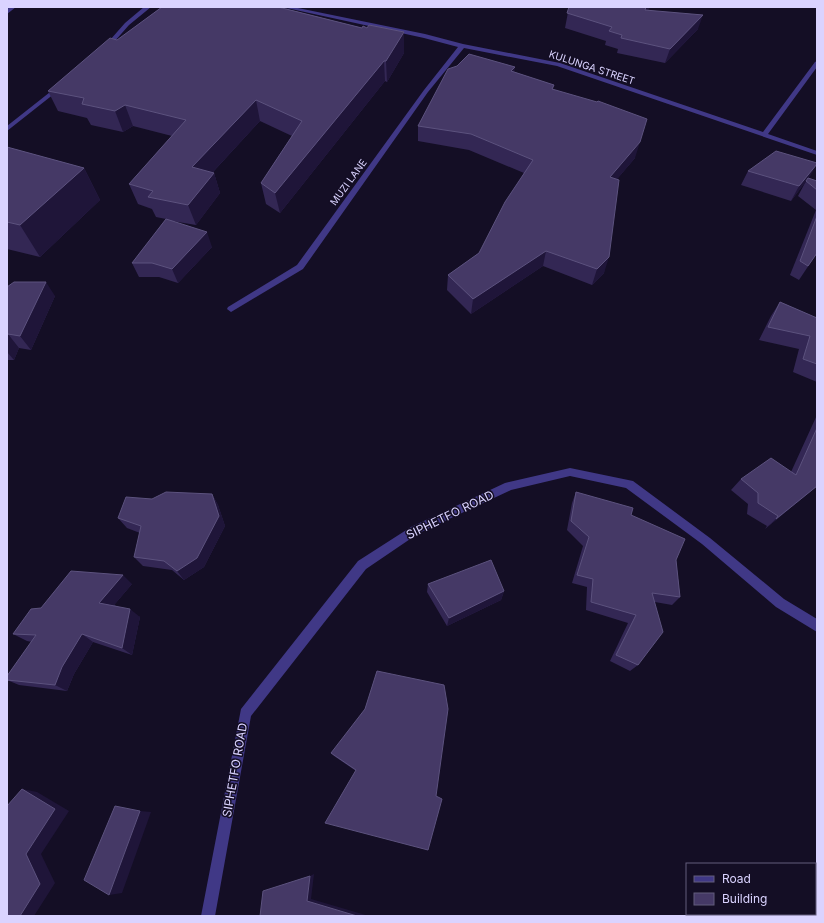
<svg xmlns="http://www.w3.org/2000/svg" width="824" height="923" font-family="Inter,sans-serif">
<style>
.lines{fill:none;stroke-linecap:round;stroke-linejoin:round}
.lane{fill:#403886;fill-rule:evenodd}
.street{fill:#403886;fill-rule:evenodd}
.wall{fill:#332754}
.shaded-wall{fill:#1f1539}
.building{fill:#453966;stroke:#5c527e}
.labels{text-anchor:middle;stroke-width:3;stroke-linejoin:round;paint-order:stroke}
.far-street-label{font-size:10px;fill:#dad3ff;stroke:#140e25}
.street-label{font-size:12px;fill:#dad3ff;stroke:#140e25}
</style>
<rect width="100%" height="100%" fill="#140e25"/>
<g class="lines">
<!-- lane -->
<path class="lane" d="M 10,7 L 16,7 L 7,14 L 7,9 Z"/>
<!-- street -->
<path class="street" d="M 144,7 L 151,7 L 129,25 L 107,50 L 103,50 L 103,48 L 125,23 Z
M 282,7 L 293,7 L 425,34 L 463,44 L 560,63 L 763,132 L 815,62 L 817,61 L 817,67 L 768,134 L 817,151 L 817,155 L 557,66 L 464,48 L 428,92 L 303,269 L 231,312 L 227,309 L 228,307 L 297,265 L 424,90 L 458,47 L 424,38 Z
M 59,85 L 64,86 L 7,131 L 7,126 Z
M 570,468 L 633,481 L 710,538 L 784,599 L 817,619 L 817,632 L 776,607 L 702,544 L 626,488 L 570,476 L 511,490 L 419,533 L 366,569 L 251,716 L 215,916 L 201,916 L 241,709 L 358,561 L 411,527 L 505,483 Z"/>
</g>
<!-- wall -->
<path class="wall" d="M 162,7 L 286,7 L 287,9 L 362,28 L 404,32 L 404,53 L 387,82 L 385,81 L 280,213 L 266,204 L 261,183 L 292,136 L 260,121 L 213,172 L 214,173 L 220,193 L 196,225 L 172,221 L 212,247 L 178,283 L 159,277 L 139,277 L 132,263 L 166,219 L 156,217 L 152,209 L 138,204 L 129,184 L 172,136 L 133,126 L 123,132 L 91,125 L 87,118 L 58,111 L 48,91 Z
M 569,7 L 649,10 L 698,29 L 665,63 L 617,53 L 618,49 L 605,45 L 606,41 L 565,28 Z
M 514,72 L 554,85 L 553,89 L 635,158 L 617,179 L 604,273 L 592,285 L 543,266 L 471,314 L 447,290 L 448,275 L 479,253 L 524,173 L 469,150 L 418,141 L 418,126 Z
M 7,147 L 84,168 L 100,200 L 40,257 L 7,249 Z
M 748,171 L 809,178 L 817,181 L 817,253 L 799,280 L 790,275 L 816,210 L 798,196 L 806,181 L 791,201 L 741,185 Z
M 7,287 L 55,296 L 31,350 L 19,348 L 14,360 L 7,360 Z
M 780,302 L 817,318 L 817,382 L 793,372 L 799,349 L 759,340 L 771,316 Z
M 817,415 L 817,486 L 765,529 L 767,526 L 747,514 L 748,504 L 731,490 L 741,479 L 791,472 Z
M 576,492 L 631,515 L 676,560 L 680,597 L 672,605 L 655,602 L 638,665 L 630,671 L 610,661 L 628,623 L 586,610 L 587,587 L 572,583 L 583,546 L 567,530 L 572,503 Z
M 212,494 L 218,505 L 225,526 L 204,567 L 184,580 L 172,570 L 143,566 L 134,557 L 140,533 L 127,528 L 118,518 L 152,499 Z
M 132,584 L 114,605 L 140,617 L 132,655 L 93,642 L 74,674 L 67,691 L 19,685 L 7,680 L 7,676 L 32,642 L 27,641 L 13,634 L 41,608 Z
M 428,584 L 504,591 L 501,600 L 447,626 L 427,592 Z
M 444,685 L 356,771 L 334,756 L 331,753 Z"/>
<!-- shaded-wall -->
<path class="shaded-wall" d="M 268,7 L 286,7 L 287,10 Z
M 646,7 L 650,7 L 641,24 L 645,10 Z
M 703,15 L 698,29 L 665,63 L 670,49 Z
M 404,32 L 404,53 L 387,82 L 386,61 Z
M 384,61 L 385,81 L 280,213 L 275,193 Z
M 515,67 L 513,83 L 511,71 Z
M 256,100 L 260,121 L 198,188 L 192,167 Z
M 125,105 L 133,126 L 123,132 L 115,111 Z
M 640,142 L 635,158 L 606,192 L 610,177 Z
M 817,164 L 809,178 L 791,201 L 799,186 Z
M 84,168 L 100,200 L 40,257 L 20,225 Z
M 214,173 L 220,193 L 196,225 L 188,205 Z
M 207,232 L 212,247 L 178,283 L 172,269 Z
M 546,251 L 543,266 L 471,314 L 473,299 Z
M 609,257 L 604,273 L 592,285 L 597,269 Z
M 46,282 L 55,296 L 31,350 L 20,336 Z
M 8,334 L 19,348 L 14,360 L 7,352 L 7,337 Z
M 817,486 L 765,529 L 776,519 Z
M 212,494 L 218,505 L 225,526 L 204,567 L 184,580 L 177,571 Z
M 123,575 L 132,584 L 109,611 L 99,603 Z
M 504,591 L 501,600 L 447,626 L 449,618 Z
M 130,609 L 140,617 L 132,655 L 122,648 Z
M 82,634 L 93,642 L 74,674 L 67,691 L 55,685 L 62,667 Z
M 22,789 L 37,792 L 69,811 L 41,854 L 55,883 L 34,916 L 20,916 L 26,854 Z
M 140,811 L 151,812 L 122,893 L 109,895 Z
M 314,874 L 311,899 L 369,916 L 357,916 L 307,901 L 310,876 Z"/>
<!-- building -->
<path class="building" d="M 162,7 L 278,7 L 362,28 L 363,26 L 367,28 L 369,25 L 404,32 L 386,61 L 384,61 L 275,193 L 261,183 L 302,121 L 256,100 L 192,167 L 214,173 L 188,205 L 148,197 L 153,191 L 129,184 L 186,120 L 125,105 L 115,111 L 82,104 L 84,98 L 48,91 L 110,38 L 117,40 Z
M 569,7 L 646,7 L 645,10 L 703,15 L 670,49 L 621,38 L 622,35 L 609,31 L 612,27 L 567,13 Z
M 469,54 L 515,67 L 511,71 L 554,85 L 552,89 L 597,102 L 598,101 L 647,119 L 640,142 L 610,177 L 619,180 L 609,257 L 597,269 L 546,251 L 473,299 L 448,275 L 479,253 L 505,202 L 533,160 L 471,134 L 418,126 L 448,69 L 457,66 Z
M 7,147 L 84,168 L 20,225 L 7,222 Z
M 776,151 L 817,163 L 817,164 L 799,186 L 748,171 Z
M 808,178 L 817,181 L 817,190 L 806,181 Z
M 817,216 L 817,253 L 808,266 L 800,261 Z
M 166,219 L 207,232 L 172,269 L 152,263 L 132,263 Z
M 14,282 L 46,282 L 20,336 L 8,334 L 7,337 L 7,287 Z
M 780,302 L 817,318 L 817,364 L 803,359 L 810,336 L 768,327 Z
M 817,428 L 817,486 L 776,519 L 778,516 L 758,503 L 758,493 L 741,479 L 771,458 L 796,475 Z
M 166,492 L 212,494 L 219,516 L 197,558 L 177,571 L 164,561 L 134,557 L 141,526 L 118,518 L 126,497 L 152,499 Z
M 576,492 L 633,508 L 631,515 L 685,539 L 676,560 L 680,597 L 652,593 L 663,632 L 638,665 L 616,655 L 636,615 L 591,602 L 593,579 L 577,575 L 589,537 L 571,521 Z
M 491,560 L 504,591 L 449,618 L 428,584 Z
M 71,571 L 123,575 L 99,603 L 130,609 L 122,648 L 82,634 L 62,667 L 55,685 L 7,680 L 7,676 L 36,635 L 13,634 L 31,609 L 41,608 Z
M 377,671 L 444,685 L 448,709 L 436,796 L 442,799 L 428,850 L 325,823 L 356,770 L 331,753 L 365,709 Z
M 22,789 L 55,809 L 26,854 L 40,884 L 20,916 L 7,916 L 7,806 Z
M 115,806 L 140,811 L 109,895 L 84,880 Z
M 310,876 L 307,901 L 357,916 L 260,916 L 263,891 Z"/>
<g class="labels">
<!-- far-street labels -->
<g class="far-street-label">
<text transform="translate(592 67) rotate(18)" y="4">KULUNGA STREET</text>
<text transform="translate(348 182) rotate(-54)" y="4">MUZI LANE</text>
</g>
<!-- street labels -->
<g class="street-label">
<text transform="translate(450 515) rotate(-26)" y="4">SIPHETFO ROAD</text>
<text transform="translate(235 770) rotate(-80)" y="4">SIPHETFO ROAD</text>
</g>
</g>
<!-- border -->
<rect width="824" height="923" fill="none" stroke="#dad3ff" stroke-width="16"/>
<!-- legend -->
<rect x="686" y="863" width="130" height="52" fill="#140e25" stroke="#635d7c"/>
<rect x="694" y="876" width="20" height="6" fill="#403886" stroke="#635d7c"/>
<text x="722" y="883" font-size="12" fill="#dad3ff">Road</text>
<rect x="694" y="893" width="20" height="12" fill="#453966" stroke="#635d7c"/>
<text x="722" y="903" font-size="12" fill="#dad3ff">Building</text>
</svg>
